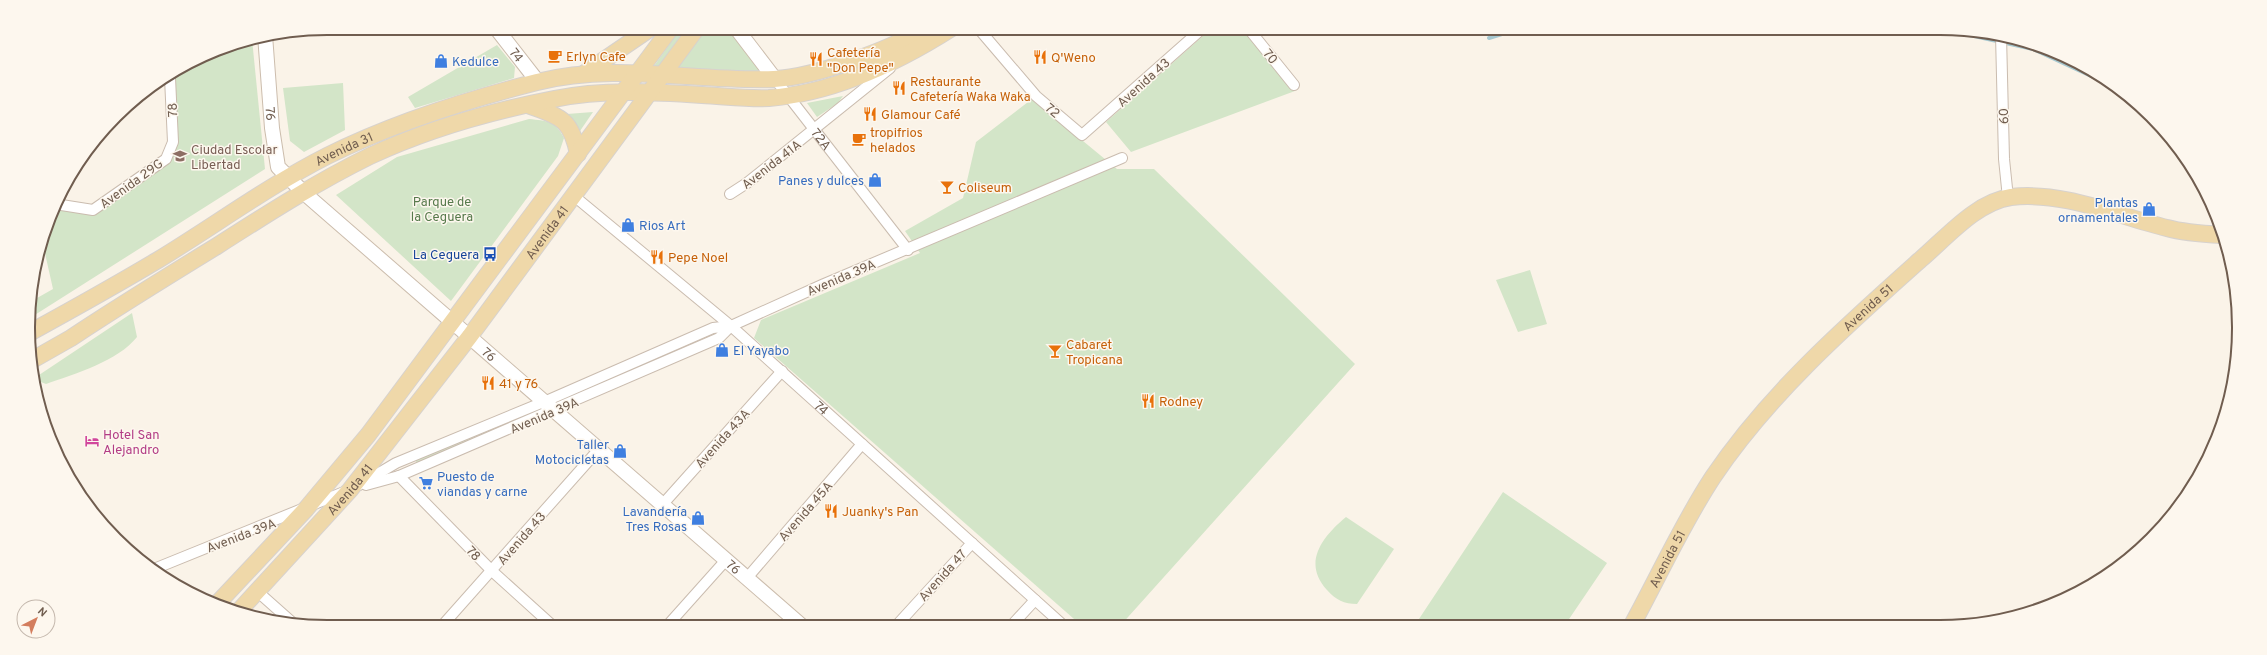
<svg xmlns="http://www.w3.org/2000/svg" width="2267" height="655" font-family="Overpass,sans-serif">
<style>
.green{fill:#d3e5c8}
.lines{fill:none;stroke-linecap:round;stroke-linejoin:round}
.stream{stroke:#a7c9d1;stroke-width:4}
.street-casing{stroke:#cabcaf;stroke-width:12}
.secondary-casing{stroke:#ccbdad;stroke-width:16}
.primary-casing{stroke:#d7d2ce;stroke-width:18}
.street{stroke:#fff;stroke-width:10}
.secondary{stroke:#fff;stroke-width:14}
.primary{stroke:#efd8a9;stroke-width:16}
.labels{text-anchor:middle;stroke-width:3;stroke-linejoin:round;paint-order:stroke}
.food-label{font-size:13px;fill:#c56008;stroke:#fdf7ee;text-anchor:start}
.street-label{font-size:13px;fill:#705d4f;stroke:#fdf7ee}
.shop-label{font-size:13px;fill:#366cbe;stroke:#fdf7ee;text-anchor:start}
.education-label{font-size:13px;fill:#785e54;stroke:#fdf7ee;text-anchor:start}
.park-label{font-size:13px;fill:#577a4c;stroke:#fdf7ee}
.transit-label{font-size:13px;fill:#164399;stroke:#fdf7ee;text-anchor:end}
.hotel-label{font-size:13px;fill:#b23c85;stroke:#fdf7ee;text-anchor:start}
.rim{fill:none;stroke:#705d4f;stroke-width:2}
</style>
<rect width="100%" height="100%" fill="#faf3e8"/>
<!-- green -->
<path class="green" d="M 681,28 L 686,28 L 659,66 L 654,66 Z
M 697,28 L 736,28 L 775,79 L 663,73 Z
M 1212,28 L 1242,28 L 1295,91 L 1131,152 L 1106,122 Z
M 252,39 L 265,169 L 30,318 L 30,302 L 53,289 L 42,240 L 55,204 L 93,210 L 166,159 L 173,142 L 170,78 L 213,51 Z
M 497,45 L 515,67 L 514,78 L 415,108 L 408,97 Z
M 343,83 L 345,130 L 304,152 L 290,141 L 283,88 Z
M 843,96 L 838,103 L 817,117 L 807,103 Z
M 1032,99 L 1117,169 L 1154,169 L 1355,364 L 1120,626 L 1082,626 L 754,338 L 761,320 L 920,253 L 905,231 L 963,198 L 976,142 Z
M 593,112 L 580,131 L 567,114 Z
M 529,119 C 547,121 555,120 564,138 L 558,156 L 451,301 L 336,195 L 397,157 Z
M 1530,270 L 1547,324 L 1518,332 L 1496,280 Z
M 132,313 L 137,337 C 118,361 75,374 46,384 L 36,380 L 36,377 Z
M 532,410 L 534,416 L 417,464 L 415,459 Z
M 1503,492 L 1607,563 L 1565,625 L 1415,625 Z
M 1346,517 L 1394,549 L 1357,604 C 1344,604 1336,600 1327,590 C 1302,563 1322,537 1346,517 Z"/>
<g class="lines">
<!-- stream -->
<path class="stream" d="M 1938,28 L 2033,49 L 2104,82 L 2127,96
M 1489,38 L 1521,28"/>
<defs>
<g id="street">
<path d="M 978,28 L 1036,96 L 1082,135 L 1203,28"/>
<path d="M 1248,28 L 1294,85"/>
<path d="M 1583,28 L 1583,29"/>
<path d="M 2001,35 L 2004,159 L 2008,198"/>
<path id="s1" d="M 775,79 L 908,250"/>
<path d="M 730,194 L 747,183 L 890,68"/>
<path id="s2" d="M 574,196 L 731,326 L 1064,626"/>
<path d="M 55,204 L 93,210 L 166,159 L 173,142 L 170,78"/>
<path d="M 399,476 L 492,571 L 554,627"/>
<path d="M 359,485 L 396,463 L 546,401 L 713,328 L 731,326 L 824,284 L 1122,158"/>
<path d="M 366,485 L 399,476 L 719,338 L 731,326"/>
<path d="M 663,504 L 782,371"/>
<path d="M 154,569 L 344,492"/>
<path d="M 747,578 L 862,444"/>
<path d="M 258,592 L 294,624"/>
<path d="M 667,626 L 726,560"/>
<path d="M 896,626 L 972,543"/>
<path d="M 1011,626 L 1035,600"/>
<path d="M 441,627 L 600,448"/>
</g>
<g id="secondary">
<path id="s3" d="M 496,28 L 538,82"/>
<path d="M 736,28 L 775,79"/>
<path id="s4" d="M 265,35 L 272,128 L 278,167 L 303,192 L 802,626"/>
</g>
<g id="primary">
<path d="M 585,73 L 651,28"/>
<path d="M 528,105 C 560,117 571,118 578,154"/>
<path id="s5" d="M 31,332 C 73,309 116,285 158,260 C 214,226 268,186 327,156 C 393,123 466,100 537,82 C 617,62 694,82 774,79 C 814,77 891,50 925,28"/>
<path d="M 34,359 L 71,338 C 119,306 168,276 217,246 C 267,214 317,182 370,156 C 428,129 492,111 554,99 C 602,89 654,92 702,95 C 724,96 747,99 769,98 C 835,93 897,63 952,28"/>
<path d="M 216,605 L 306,509 L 368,435 L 671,28"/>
<path id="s6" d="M 238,612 L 350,490 L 470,336 L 697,28"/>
<path id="s7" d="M 1632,625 C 1659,576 1682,524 1713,477 C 1769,394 1846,326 1920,260 C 1946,238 1976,202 2011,197 C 2065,191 2117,216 2167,228 C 2185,233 2205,234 2223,235"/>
</g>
</defs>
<!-- street casing -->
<use href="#street" class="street-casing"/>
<!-- secondary casing -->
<use href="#secondary" class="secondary-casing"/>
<!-- primary casing -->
<use href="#primary" class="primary-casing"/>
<!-- street -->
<use href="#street" class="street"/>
<!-- secondary -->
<use href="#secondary" class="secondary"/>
<!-- primary -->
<use href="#primary" class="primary"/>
</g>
<!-- icons -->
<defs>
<symbol id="cafe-bare" viewBox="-9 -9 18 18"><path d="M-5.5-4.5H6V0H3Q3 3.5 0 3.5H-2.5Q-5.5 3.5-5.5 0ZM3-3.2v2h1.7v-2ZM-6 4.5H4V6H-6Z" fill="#e8710a" stroke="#fdf7ee" stroke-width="2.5" paint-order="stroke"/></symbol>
<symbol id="restaurant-bare" viewBox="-9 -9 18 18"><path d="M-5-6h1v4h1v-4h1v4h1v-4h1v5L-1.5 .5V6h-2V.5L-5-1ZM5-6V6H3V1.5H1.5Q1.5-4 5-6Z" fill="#e8710a" stroke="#fdf7ee" stroke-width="2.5" paint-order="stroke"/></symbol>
<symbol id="shop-bare" viewBox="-9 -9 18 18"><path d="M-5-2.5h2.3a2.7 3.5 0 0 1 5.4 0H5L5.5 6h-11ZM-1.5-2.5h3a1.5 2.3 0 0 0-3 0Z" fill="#3f7fe0" stroke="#fdf7ee" stroke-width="2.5" paint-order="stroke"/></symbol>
<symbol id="school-bare" viewBox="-9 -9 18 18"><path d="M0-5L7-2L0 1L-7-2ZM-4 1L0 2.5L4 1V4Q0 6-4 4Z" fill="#8d6e63" stroke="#fdf7ee" stroke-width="2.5" paint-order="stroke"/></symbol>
<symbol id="bar-bare" viewBox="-9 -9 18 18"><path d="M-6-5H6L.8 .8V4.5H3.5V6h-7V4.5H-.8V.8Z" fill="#e8710a" stroke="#fdf7ee" stroke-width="2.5" paint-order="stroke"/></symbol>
<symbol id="bus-bare" viewBox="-9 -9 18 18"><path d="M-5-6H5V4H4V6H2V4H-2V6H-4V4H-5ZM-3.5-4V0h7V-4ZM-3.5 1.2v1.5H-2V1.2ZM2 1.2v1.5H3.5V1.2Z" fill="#1a4fb4" stroke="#fdf7ee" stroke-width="2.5" paint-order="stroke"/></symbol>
<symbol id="hotel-bare" viewBox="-9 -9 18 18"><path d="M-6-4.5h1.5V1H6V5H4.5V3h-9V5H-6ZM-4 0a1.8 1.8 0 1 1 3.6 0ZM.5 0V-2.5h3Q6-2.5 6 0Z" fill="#d1479c" stroke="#fdf7ee" stroke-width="2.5" paint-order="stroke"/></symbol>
<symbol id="supermarket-bare" viewBox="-9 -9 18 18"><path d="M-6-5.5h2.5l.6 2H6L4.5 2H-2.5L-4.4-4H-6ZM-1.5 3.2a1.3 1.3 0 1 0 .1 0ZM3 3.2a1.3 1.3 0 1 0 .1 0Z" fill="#3f7fe0" stroke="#fdf7ee" stroke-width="2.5" paint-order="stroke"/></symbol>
</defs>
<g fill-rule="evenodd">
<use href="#cafe-bare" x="545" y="46" width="20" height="20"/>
<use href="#restaurant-bare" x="1030" y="47" width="20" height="20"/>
<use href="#restaurant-bare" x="806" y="49" width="20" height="20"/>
<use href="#shop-bare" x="431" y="51" width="20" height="20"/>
<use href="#restaurant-bare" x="889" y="78" width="20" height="20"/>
<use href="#restaurant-bare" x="860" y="104" width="20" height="20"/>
<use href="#cafe-bare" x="849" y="129" width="20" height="20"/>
<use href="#school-bare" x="170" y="146" width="20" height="20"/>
<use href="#shop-bare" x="865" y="170" width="20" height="20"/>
<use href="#bar-bare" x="937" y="177" width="20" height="20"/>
<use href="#shop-bare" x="2139" y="199" width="20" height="20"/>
<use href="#shop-bare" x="618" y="215" width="20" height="20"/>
<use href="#bus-bare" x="480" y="244" width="20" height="20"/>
<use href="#restaurant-bare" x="647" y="247" width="20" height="20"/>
<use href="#shop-bare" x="712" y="340" width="20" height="20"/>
<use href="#bar-bare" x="1045" y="341" width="20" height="20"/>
<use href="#restaurant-bare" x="478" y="373" width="20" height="20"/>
<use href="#restaurant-bare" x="1138" y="391" width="20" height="20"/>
<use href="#hotel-bare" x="82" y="431" width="20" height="20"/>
<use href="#shop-bare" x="610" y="441" width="20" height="20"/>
<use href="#supermarket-bare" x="416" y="473" width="20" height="20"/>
<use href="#restaurant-bare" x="821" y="501" width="20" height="20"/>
<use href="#shop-bare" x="688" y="508" width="20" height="20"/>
</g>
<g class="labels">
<!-- food labels -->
<g class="food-label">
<text x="827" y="57">Cafetería<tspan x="827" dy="15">"Don Pepe"</tspan></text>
<text x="566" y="61">Erlyn Cafe</text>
<text x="1051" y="62">Q'Weno</text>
<text x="910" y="86">Restaurante<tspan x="910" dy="15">Cafetería Waka Waka</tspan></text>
<text x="881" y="119">Glamour Café</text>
<text x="870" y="137">tropifrios<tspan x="870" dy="15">helados</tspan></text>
<text x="958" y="192">Coliseum</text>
<text x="668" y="262">Pepe Noel</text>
<text x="1066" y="349">Cabaret<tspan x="1066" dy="15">Tropicana</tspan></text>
<text x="499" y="388">41 y 76</text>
<text x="1159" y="406">Rodney</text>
<text x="842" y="516">Juanky's Pan</text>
</g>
<!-- street labels -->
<g class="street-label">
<text dy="5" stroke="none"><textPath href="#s3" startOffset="34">74</textPath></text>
<text transform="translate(1271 56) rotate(51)" y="5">70</text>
<text transform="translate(1143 82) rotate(-42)" y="5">Avenida 43</text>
<text transform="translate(172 110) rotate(-93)" y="5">78</text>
<text transform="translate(1053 110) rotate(40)" y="5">72</text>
<text dy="5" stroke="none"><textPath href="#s4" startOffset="79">76</textPath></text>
<text transform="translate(2003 116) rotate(-91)" y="5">60</text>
<text dy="5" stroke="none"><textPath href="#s1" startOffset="76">72A</textPath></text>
<text dy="5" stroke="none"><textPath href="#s5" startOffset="363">Avenida 31</textPath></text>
<text transform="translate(771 164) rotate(-38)" y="5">Avenida 41A</text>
<text transform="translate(131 183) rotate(-36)" y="5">Avenida 29G</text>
<text dy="5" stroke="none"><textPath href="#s6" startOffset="490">Avenida 41</textPath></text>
<text transform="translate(841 277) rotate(-23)" y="5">Avenida 39A</text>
<text dy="5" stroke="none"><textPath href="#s7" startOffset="399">Avenida 51</textPath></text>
<text dy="5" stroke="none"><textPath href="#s4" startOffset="415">76</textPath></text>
<text dy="5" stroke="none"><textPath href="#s2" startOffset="326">74</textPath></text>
<text transform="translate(544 415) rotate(-23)" y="5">Avenida 39A</text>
<text transform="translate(722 438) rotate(-48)" y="5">Avenida 43A</text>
<text dy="5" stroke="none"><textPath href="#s6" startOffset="166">Avenida 41</textPath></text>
<text transform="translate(805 511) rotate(-49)" y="5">Avenida 45A</text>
<text transform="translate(241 535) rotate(-21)" y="5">Avenida 39A</text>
<text transform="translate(521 538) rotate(-49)" y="5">Avenida 43</text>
<text transform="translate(474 553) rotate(46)" y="5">78</text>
<text dy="5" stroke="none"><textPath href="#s7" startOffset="75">Avenida 51</textPath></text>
<text dy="5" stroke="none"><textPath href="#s4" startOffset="739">76</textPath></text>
<text transform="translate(942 575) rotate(-48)" y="5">Avenida 47</text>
</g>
<!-- shop labels -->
<g class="shop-label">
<text x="452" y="66">Kedulce</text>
<text x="864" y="185" text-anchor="end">Panes y dulces</text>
<text x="2138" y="207" text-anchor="end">Plantas<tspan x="2138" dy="15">ornamentales</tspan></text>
<text x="639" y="230">Rios Art</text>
<text x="733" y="355">El Yayabo</text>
<text x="609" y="449" text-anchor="end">Taller<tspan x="609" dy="15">Motocicletas</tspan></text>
<text x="437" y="481">Puesto de<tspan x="437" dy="15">viandas y carne</tspan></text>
<text x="687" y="516" text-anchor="end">Lavandería<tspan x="687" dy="15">Tres Rosas</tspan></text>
</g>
<!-- education labels -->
<g class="education-label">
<text x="191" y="154">Ciudad Escolar<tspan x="191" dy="15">Libertad</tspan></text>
</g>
<!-- park labels -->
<g class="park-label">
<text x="442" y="206">Parque de<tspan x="442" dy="15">la Ceguera</tspan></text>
</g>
<!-- transit labels -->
<g class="transit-label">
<text x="479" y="259">La Ceguera</text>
</g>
<!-- hotel labels -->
<g class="hotel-label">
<text x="103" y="439">Hotel San<tspan x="103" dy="15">Alejandro</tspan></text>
</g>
</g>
<!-- crop -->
<path d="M0 0H2267V655H0ZM327 35H1940A292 292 0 0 1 2232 327V328A292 292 0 0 1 1940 620H327A292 292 0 0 1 35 328V327A292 292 0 0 1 327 35Z" fill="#fdf7ee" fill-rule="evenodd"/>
<path class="rim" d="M327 35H1940A292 292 0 0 1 2232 327V328A292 292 0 0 1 1940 620H327A292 292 0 0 1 35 328V327A292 292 0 0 1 327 35Z"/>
<!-- north arrow -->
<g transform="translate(36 619) rotate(42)"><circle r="19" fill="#fdf7ee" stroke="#c5b9ae"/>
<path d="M0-3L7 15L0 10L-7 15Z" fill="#d37d5d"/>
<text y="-6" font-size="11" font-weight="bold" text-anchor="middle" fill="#705d4f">N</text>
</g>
</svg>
